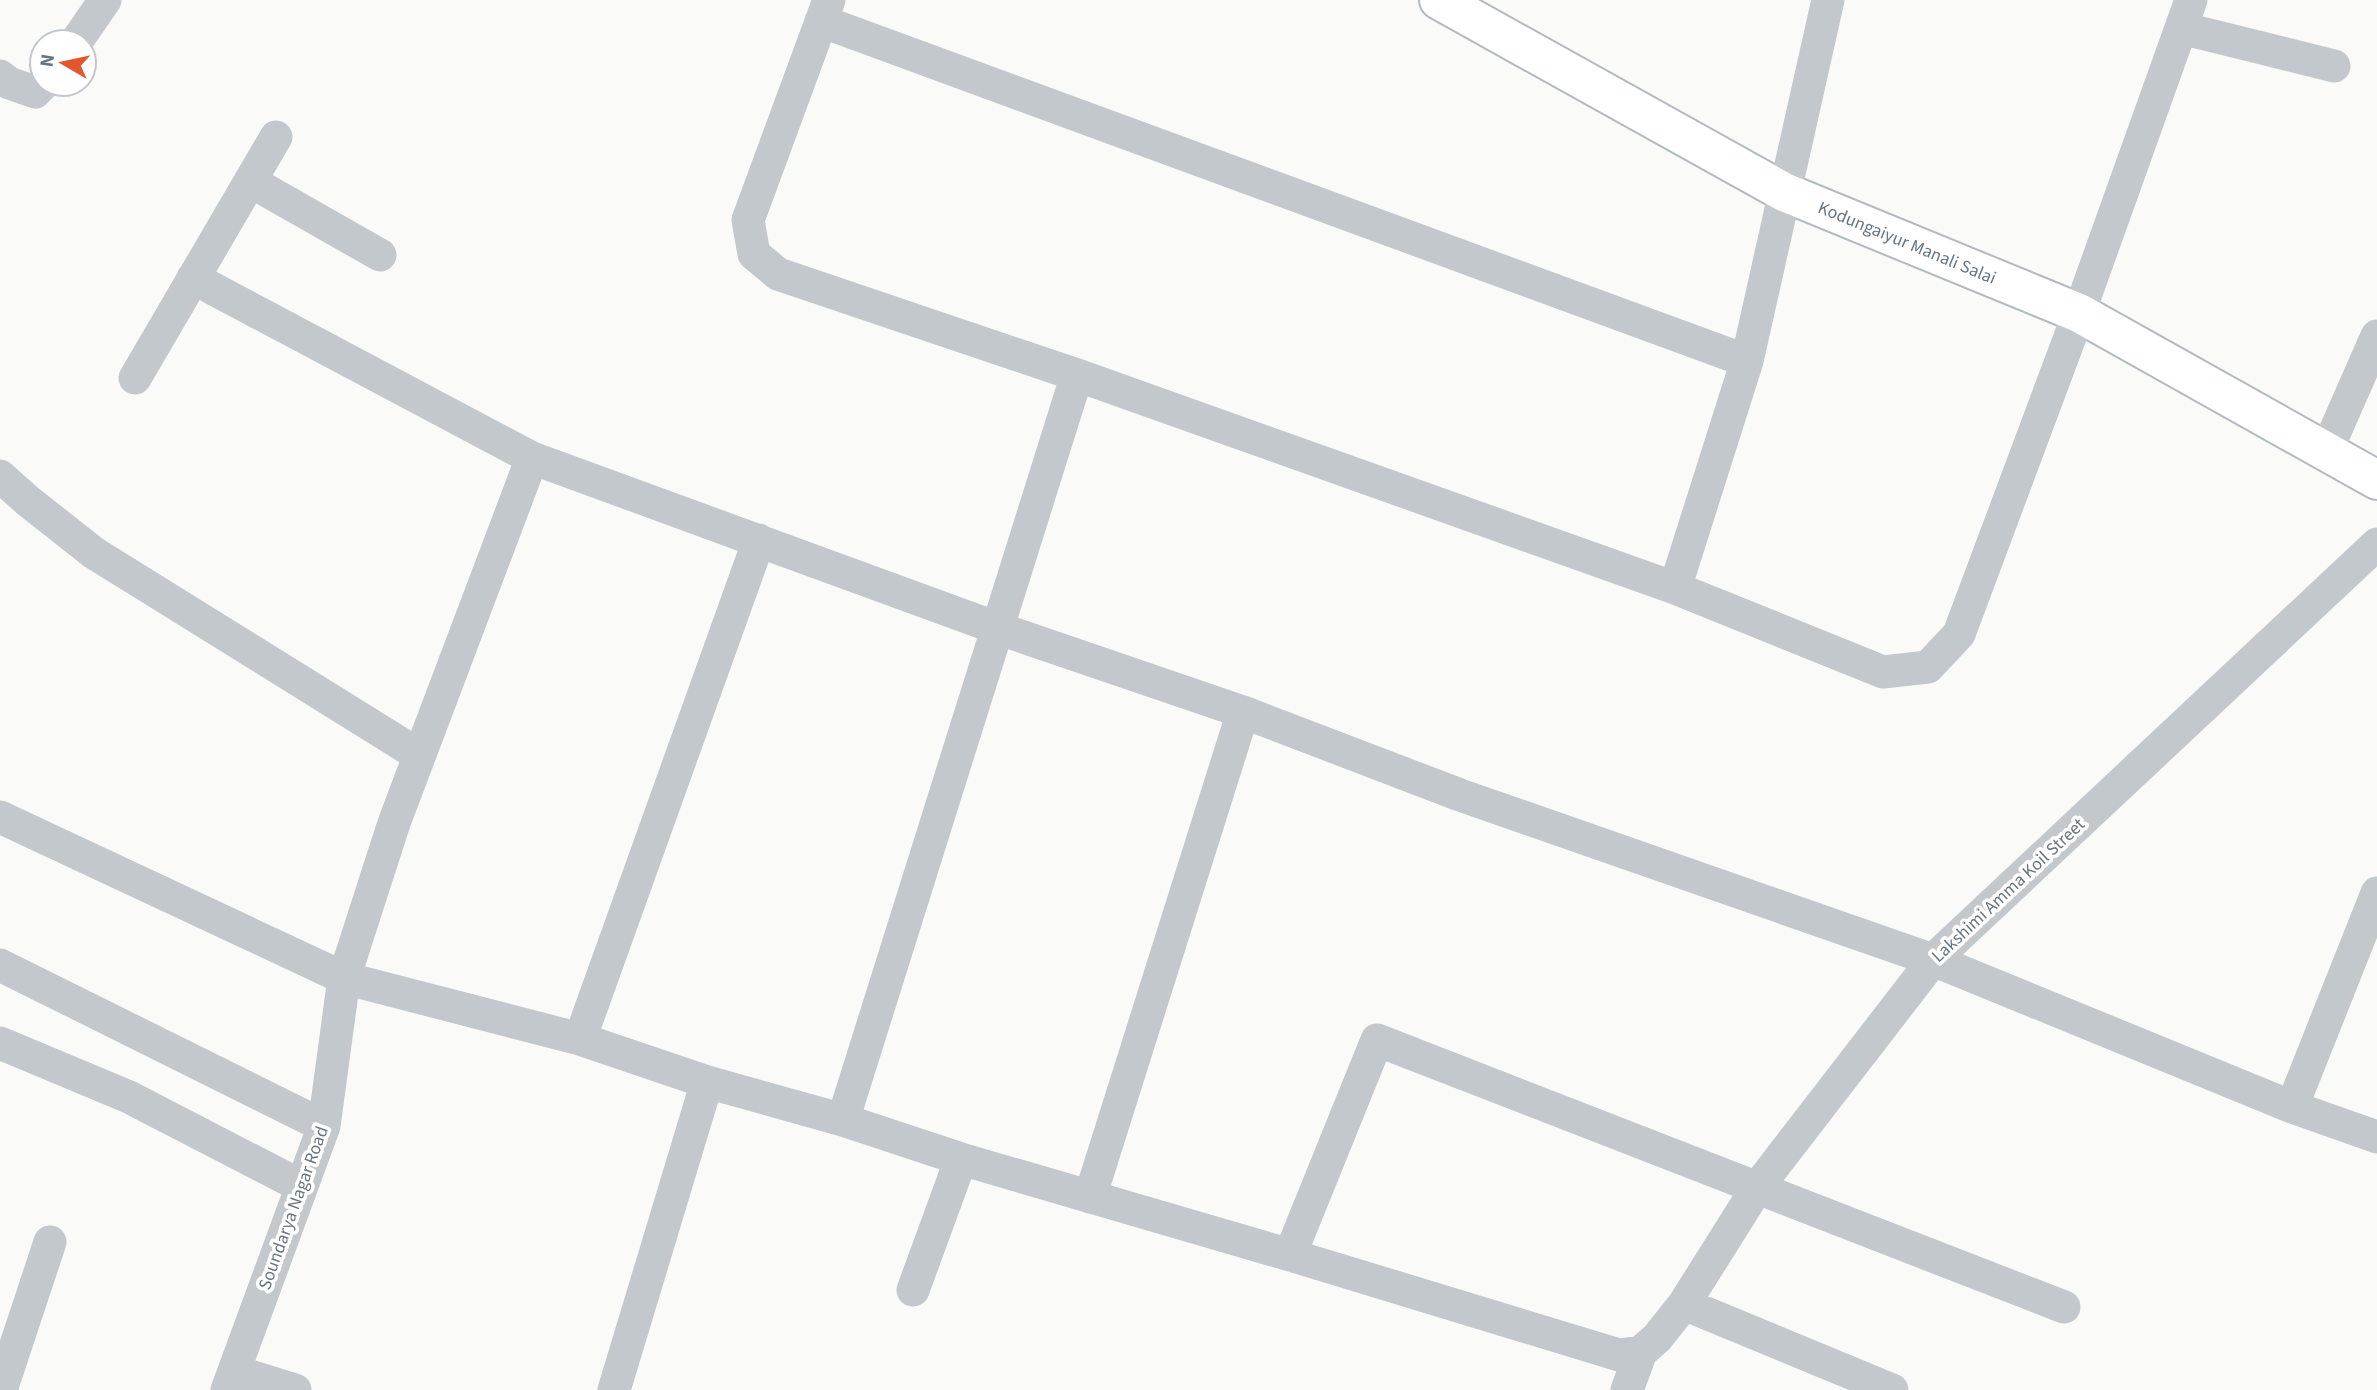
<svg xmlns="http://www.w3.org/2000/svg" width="2377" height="1390" font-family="'Source Sans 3',sans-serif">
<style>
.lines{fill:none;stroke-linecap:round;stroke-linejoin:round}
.secondary-casing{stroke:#b3babf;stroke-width:42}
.street{stroke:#c3c8cc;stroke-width:33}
.secondary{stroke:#fff;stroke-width:38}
.labels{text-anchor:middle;stroke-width:7;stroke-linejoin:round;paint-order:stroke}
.street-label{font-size:18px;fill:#657683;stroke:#fff}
</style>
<rect width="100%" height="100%" fill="#fafaf8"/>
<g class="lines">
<defs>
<g id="secondary">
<path id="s1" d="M 1439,0 L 1784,192 L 2079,313 L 2377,480"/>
</g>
</defs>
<!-- secondary casing -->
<use href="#secondary" class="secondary-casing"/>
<!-- street -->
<path class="street" d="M 829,0 L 748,220 L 754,254 L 778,274 L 1077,375 L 1675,588 L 1883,672 L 1928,667 L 1959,634 L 2079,313 L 2191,0
M 821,21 L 1747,361
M 2181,28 L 2334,66
M 76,42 L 105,0
M 0,76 L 9,83 L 35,92 L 43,84
M 250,181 L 380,255
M 193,278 L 532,458 L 997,628 L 1243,712 L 1460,795 L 1933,960 L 2292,1107 L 2377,1137
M 135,378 L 276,137
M 2326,452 L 2377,336
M 0,476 L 28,501 L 94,553 L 419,755
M 1675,588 L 1747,361 L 1828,0
M 0,817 L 344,978 L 580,1039 L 707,1082 L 843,1120 L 961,1159 L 1290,1255 L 1619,1355 L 1641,1352
M 0,965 L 324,1126
M 580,1039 L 759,540
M 0,1043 L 129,1097 L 301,1186
M 2292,1107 L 2377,893
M 843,1120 L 1077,375
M 1090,1197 L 1243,712
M 1290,1255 L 1377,1040 L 2064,1307
M 913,1290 L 961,1159
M 1684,1304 L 1892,1390
M 234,1371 L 295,1390
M 1,1390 L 50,1242
M 227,1390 L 324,1126 L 344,978 L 394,823 L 532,458
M 614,1390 L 707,1082
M 1627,1390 L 1641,1352 L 1657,1338 L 1684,1304 L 1757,1188 L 1933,960 L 2377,544"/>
<!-- secondary -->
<use href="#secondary" class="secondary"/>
</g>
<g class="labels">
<!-- street labels -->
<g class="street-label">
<text dy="6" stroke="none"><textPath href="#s1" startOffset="528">Kodungaiyur Manali Salai</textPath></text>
<text transform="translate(2008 890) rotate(-43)" y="6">Lakshimi Amma Koil Street</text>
<text transform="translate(293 1208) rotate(-70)" y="6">Soundarya Nagar Road</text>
</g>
</g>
<!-- north arrow -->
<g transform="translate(63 63) rotate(279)"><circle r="33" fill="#ffffff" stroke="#c1c8cd" stroke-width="2"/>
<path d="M0-5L12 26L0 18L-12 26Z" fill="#e4572e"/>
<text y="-10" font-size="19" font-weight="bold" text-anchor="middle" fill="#657683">N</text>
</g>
</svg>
